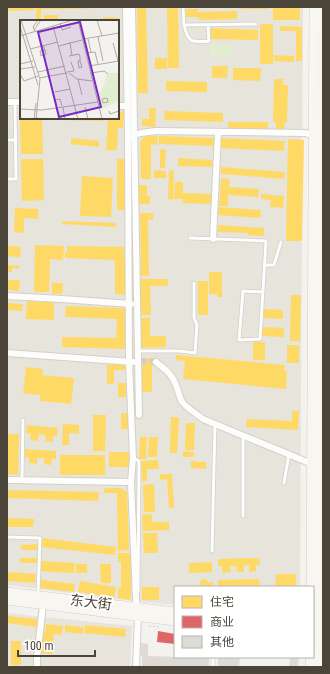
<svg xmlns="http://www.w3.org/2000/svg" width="330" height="674" font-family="'Roboto Condensed','Noto Sans SC',sans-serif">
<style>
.residential{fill:#e7e4dc;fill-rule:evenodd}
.green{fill:#e1eecf}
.homes{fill:#ffd966}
.shops{fill:#e06666}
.building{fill:#dedbd6}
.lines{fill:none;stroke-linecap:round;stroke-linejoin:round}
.minor-tunnel{stroke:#d2cfca;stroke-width:6;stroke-dasharray:6 3;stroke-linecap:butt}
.service-casing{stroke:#d2d0cb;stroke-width:4.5}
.minor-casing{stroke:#d2d0cb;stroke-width:8}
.secondary-casing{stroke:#d3cfc5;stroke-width:10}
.path{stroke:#d3d2cc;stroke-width:1;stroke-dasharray:2 2;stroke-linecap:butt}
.service{stroke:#fdfdfc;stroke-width:3}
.minor{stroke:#fdfdfc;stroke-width:6}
.secondary{stroke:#f7f6f1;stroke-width:9}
.labels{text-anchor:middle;stroke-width:4;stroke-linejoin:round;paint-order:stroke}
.street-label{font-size:14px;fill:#4b4439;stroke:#fff}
.inset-road{fill:none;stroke:#b0aca6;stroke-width:1}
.view{fill:#7b2cbf;fill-opacity:0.15;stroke:#7b2cbf;stroke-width:2}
.inset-edge{fill:none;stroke:#4b4439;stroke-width:2}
</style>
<rect width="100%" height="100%" fill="#f4f2ee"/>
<!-- residential -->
<path class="residential" d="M 7,7 L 303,7 L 300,587 L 175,587 L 175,605 L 133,601 L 7,585 ZM 21,21 L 118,21 L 118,118 L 21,118 Z
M 7,613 L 132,626 L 130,667 L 7,667 Z"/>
<!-- green -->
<path class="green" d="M 211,44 L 232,44 L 232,56 L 211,56 Z"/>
<!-- homes -->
<path class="homes" d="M 7,7 L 35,7 L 35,10 L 7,11 Z
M 36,7 L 66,7 L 66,9 L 41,9 L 41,21 L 36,21 Z
M 67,7 L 94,7 L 94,8 L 67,9 Z
M 137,7 L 146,7 L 148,93 L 138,93 Z
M 167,7 L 178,7 L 179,68 L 168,68 Z
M 241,7 L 269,7 L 269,9 L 241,9 Z
M 273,7 L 300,7 L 300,20 L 273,20 Z
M 186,9 L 198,9 L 198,12 L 237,11 L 237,19 L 199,20 L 199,17 L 186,17 Z
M 44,15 L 58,15 L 58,21 L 44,21 Z
M 103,17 L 119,18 L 119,21 L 103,21 Z
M 260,24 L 273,24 L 273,64 L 260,64 Z
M 280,26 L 302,27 L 302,61 L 296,61 L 296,31 L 280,31 Z
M 211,28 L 258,30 L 258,40 L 210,39 Z
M 274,55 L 294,56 L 294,62 L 274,61 Z
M 155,58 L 167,58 L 167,69 L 155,69 Z
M 212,66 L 228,66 L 227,78 L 212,78 Z
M 233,68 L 261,68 L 260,81 L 233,80 Z
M 274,79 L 283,79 L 283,85 L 288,85 L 287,122 L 285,122 L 284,129 L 276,129 L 276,122 L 273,122 Z
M 166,81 L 207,82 L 207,92 L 166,91 Z
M 149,108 L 156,108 L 155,127 L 142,126 L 142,119 L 149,119 Z
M 118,111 L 124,112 L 123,128 L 118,128 L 117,150 L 106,150 L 108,118 L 118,118 Z
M 165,111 L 223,113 L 223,122 L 164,120 Z
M 20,118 L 42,118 L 43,154 L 21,154 Z
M 62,118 L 104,118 L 104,121 L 62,120 Z
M 228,122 L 268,122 L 268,130 L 228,129 Z
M 148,136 L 158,136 L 157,145 L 151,144 L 151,179 L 141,179 L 140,142 L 144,137 Z
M 159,136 L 216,138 L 216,146 L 159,144 Z
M 71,138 L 99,141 L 99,147 L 71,144 Z
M 221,138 L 285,141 L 284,151 L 221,148 Z
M 288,139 L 304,140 L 302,241 L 286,241 Z
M 160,149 L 166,150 L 165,168 L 160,168 Z
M 178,158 L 212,160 L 212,167 L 178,166 Z
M 21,159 L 43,159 L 44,200 L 22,201 Z
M 117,159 L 125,159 L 126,210 L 117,210 Z
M 221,167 L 285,172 L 284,179 L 221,174 Z
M 154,170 L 166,171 L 166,178 L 154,178 Z
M 169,170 L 174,171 L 173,200 L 168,199 Z
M 82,176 L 113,178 L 111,217 L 80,216 Z
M 221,178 L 230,179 L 229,187 L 259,189 L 258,197 L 228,195 L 228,206 L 219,206 Z
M 175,182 L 183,182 L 183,193 L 213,194 L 212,204 L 182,203 L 183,199 L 174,199 Z
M 139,185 L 147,185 L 147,196 L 150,196 L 150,204 L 139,204 Z
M 261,194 L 284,196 L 283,208 L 270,207 L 271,200 L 261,199 Z
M 218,207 L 261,210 L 260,218 L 217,215 Z
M 15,208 L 38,209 L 38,219 L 24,218 L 24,233 L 14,232 Z
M 140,213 L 153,213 L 153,220 L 148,220 L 149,276 L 141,276 Z
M 62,221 L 116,223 L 116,227 L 62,224 Z
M 218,225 L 264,228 L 264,236 L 248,235 L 248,233 L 218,232 Z
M 35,245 L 64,246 L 63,260 L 50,259 L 49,292 L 34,292 Z
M 7,246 L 21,247 L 20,257 L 7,256 Z
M 67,246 L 124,247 L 124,253 L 126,253 L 125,295 L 115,294 L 115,260 L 65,258 L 65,252 L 67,252 Z
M 7,265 L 19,266 L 19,269 L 12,268 L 12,272 L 7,272 Z
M 209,272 L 222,272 L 222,297 L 217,297 L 217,294 L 209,294 Z
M 140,279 L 168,279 L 168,286 L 150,286 L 151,315 L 140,315 Z
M 7,280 L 20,280 L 19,291 L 7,290 Z
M 198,281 L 208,281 L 208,315 L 198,315 Z
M 52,283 L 63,283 L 62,294 L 52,294 Z
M 291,295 L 301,295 L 300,341 L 290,341 Z
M 27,301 L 54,302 L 54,320 L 26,319 Z
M 7,303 L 23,304 L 22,311 L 7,310 Z
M 66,306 L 126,308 L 125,349 L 62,347 L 62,337 L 116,338 L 117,319 L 65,317 Z
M 264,309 L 283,310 L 283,319 L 264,318 Z
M 140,318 L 150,318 L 150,336 L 166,336 L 166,347 L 141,348 Z
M 262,327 L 284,328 L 284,337 L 262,336 Z
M 253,342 L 265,342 L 265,360 L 253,360 Z
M 287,345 L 299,345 L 299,363 L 287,363 Z
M 176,355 L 285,365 L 284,371 L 287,371 L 286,389 L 183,379 L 185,361 L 176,360 Z
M 142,358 L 154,358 L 154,366 L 152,366 L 152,392 L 142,392 L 141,366 L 143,366 Z
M 127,364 L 127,370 L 114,370 L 114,384 L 107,384 L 107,365 Z
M 26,367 L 43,369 L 42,375 L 74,378 L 71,404 L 40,401 L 40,395 L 23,393 Z
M 118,383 L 126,383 L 126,397 L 118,397 Z
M 292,411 L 299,411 L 298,430 L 246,427 L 247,419 L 292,421 Z
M 121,413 L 129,413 L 129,429 L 121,429 Z
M 93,415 L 106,415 L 105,451 L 93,451 Z
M 171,417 L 179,417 L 177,453 L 170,453 Z
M 186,423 L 195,423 L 194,450 L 185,450 Z
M 63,424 L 79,425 L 79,434 L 69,433 L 69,445 L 62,445 Z
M 27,425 L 58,428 L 57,436 L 53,436 L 53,442 L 45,441 L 46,435 L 39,434 L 38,441 L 30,440 L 31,434 L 26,433 Z
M 7,434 L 19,434 L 18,475 L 7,474 Z
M 140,437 L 147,437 L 146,459 L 139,459 Z
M 149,437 L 158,437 L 157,457 L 148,457 Z
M 25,449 L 56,451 L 56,459 L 52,459 L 51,465 L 44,464 L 44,458 L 37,458 L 37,464 L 29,463 L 29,457 L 25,457 Z
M 183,451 L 194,452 L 194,457 L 183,457 Z
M 109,452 L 131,452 L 130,467 L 109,467 Z
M 60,455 L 105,455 L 105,475 L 60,475 Z
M 158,460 L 159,469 L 147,469 L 147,481 L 142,481 L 141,461 Z
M 191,461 L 206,462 L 206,469 L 191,468 Z
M 160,474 L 172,474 L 174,508 L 169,508 L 167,479 L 160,480 Z
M 154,484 L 155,512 L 144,512 L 143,485 Z
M 104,488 L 120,488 L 127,492 L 129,550 L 118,551 L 117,493 L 104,493 Z
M 7,490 L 99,492 L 98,501 L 7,498 Z
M 152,514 L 152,522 L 169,522 L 169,530 L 143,531 L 142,515 Z
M 7,518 L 34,519 L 33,527 L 7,527 Z
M 143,533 L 157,533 L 158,553 L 144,553 Z
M 42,538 L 116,547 L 115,555 L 41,547 Z
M 38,544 L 38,550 L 21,550 L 21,545 Z
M 118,553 L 131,553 L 131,598 L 129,600 L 118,598 L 118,588 L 121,588 L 121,562 L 118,562 Z
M 20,558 L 37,558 L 37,563 L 20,563 Z
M 259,558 L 260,565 L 256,565 L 256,571 L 249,572 L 249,565 L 244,565 L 244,572 L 237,572 L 236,566 L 230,566 L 231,572 L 222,573 L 222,566 L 218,566 L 218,559 Z
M 41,561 L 75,563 L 74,573 L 40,571 Z
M 212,562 L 212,572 L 189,573 L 189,563 Z
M 76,564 L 87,564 L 87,573 L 76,573 Z
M 100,564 L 111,564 L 111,583 L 101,583 Z
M 7,572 L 36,574 L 35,583 L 7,581 Z
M 276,574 L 296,574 L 296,587 L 275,587 Z
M 207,579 L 207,582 L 213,582 L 213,587 L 200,587 L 200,580 Z
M 259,579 L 260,586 L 256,586 L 256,587 L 249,587 L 249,586 L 218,587 L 218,580 Z
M 41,580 L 75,584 L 74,592 L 40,588 Z
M 80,581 L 116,587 L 114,598 L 78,592 Z
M 142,587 L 159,587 L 159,600 L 142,600 Z
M 7,616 L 37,619 L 37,627 L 7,623 Z
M 46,624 L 63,626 L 62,635 L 54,634 L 52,654 L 40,653 L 42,633 L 45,633 Z
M 65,625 L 83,627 L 83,634 L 65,632 Z
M 85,625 L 126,629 L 125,637 L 84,633 Z
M 11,641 L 21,641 L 21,665 L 11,665 Z"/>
<!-- shops -->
<path class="shops" d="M 158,631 L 175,634 L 175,644 L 157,642 Z"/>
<!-- building -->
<path class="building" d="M 141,643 L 148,644 L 148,656 L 209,658 L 209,667 L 142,667 L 142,656 L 140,656 Z
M 218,657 L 240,658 L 239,667 L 218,667 Z
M 290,657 L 299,657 L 298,667 L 289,667 Z"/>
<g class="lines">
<!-- minor-tunnel -->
<path class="minor-tunnel" d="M 141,361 L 156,362"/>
<defs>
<path id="service" d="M 183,7 L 184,25 L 256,24
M 184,25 C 188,42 191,43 209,41 L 208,25
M 7,140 L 15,140
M 7,179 L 16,179 L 15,102
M 190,238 L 266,241 C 264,274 262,306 260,339 L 239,340 L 243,291 L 263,292
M 265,265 L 274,265 L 281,242
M 138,351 L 180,351 L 195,353 L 197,325 L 194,318 L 194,283
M 133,458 L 139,461 L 138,591
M 22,480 L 23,420
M 284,483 L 289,454
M 243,516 L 243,435
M 7,537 L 40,538 L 38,594
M 212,551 L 215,424
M 213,667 L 213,657"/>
<path id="minor" d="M 126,7 L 128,137 L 129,362 L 133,458 L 131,482 L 136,599 L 138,616 L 136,667
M 128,7 L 132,7 L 139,415
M 7,102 L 21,102
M 118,106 L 127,106
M 132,136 L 141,133 L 156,131 L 305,133 L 314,135
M 213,239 L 218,132
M 7,296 L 62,299 L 131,304
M 7,353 L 133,362
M 156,362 C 166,370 171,373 176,385 C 179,392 179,398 183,403 C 188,409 197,414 203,419 L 312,464
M 10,480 L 131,482
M 37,667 L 37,658 L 43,605"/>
<path id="secondary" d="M 311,587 L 314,7
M 7,592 L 175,612
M 7,600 L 175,621
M 310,667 L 310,657
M 319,667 L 319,407 L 321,349 L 323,32 L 322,7"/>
</defs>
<!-- service casing -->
<use href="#service" class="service-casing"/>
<!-- minor casing -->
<use href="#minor" class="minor-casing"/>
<!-- secondary casing -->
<use href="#secondary" class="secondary-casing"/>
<!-- path -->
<path class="path" d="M 149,626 L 160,627"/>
<!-- service -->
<use href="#service" class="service"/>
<!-- minor -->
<use href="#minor" class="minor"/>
<!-- secondary -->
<use href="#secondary" class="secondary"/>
</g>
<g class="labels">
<!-- street labels -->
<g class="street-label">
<text transform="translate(91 602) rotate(7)" y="5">东大街</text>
</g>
</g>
<!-- overview -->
<g transform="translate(20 20)">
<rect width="99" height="99" fill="#f4f2ee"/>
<path d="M 88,53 L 99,53 L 99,82 L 81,89 L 77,73 L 81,72 Z" fill="#e1eecf"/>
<path class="inset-road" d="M 1,0 L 20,59 L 16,99M 58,0 L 82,99M 77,0 L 82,16M 40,3 L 42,10 L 51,7M 0,6 L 18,65M 33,6 L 58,99M 14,10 L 21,0M 15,11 L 13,7 L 18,0M 0,16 L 53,0M 78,17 L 83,41M 63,19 L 99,13M 68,19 L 71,32M 50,22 L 52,36M 93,23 L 98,41M 23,25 L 25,30 L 26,34 L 21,36 L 20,31 L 25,30M 39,26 L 62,20M 10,29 L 38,22M 66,33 L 75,32 L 78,44M 49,36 L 59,34 L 60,37 L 60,41 L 62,47 L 59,48 L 58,41 L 60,41M 0,44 L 13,41M 69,46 L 99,41M 0,49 L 15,47M 18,52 L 45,46M 47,52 L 54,51 L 51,42M 49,53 L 57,59 L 72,61M 71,53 L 84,51 L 88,54M 0,54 L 4,61 L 18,56M 19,58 L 47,53M 58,59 L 62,75M 35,72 L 50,69M 87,78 L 88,82 L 83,83 L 82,79 ZM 35,80 L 40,79 L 42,86M 43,87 L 45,99M 65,87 L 68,99M 0,89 L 22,90 L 78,82M 89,91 L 90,94 L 99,91M 16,98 L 28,99M 14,99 L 16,83"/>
<path class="view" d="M 60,2 L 81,87 L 39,97 L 18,12 Z"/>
<rect width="99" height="99" class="inset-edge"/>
</g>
<!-- border -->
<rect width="330" height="674" fill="none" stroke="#4b4439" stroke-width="16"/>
<!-- legend -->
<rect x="174" y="586" width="140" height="72" fill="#ffffff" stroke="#b7b4b0"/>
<rect x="182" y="596" width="20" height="12" fill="#ffd966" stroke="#b7b4b0"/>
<text x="210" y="606" font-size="12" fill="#4b4439">住宅</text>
<rect x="182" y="616" width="20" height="12" fill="#e06666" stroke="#b7b4b0"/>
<text x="210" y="626" font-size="12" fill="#4b4439">商业</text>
<rect x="182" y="636" width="20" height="12" fill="#dedbd6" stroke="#b7b4b0"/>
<text x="210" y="646" font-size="12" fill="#4b4439">其他</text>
<!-- scale -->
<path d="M18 650v6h77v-6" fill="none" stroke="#4b4439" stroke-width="2"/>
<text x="24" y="650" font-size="12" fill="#4b4439" stroke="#ffffff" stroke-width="3" paint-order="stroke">100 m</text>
</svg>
